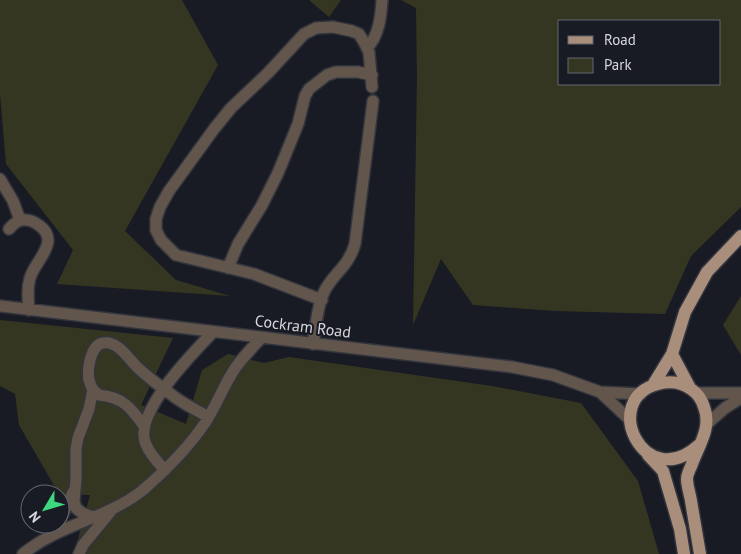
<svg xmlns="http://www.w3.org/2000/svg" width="741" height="554" font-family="'PT Sans',sans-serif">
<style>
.green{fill:#353622;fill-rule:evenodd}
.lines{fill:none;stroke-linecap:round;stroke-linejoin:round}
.minor-casing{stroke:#33353e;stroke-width:14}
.major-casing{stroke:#33353e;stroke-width:15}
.minor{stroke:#61554c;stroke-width:11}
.major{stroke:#a88e7b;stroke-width:12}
.labels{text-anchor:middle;stroke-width:4;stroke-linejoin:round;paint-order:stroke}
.street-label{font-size:16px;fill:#d6d8de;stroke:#191b24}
</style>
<rect width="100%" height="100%" fill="#191b24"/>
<!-- green -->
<path class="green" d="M 0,0 L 182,0 L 218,65 L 125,231 L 176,280 L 230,296 L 57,284 L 73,250 L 6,164 L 0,94 Z
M 309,0 L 341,0 L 329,17 Z
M 401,0 L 741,0 L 741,207 L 691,256 L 665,314 L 555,311 L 473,305 L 441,259 L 413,325 L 417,78 L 416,8 ZM 720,21 L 720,84 L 560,84 L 560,21 Z
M 741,296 L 741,355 L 723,325 Z
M 0,320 L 173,338 L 141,405 L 186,424 L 202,370 L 228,354 L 264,363 L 289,357 L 492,386 L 581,403 L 638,481 L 659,554 L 80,554 L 77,543 L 90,495 L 59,494 L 19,425 L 15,394 L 0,386 Z"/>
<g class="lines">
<defs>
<path id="minor" d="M 367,48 C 379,36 381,16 382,0
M 0,179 L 13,201 L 20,220
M 9,229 C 14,223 19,219 26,220 C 31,220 36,223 40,226 C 61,242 34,262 30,278 C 27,288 28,299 29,310
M 228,268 L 238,244 L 262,205 L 278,173 L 298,124 L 305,96 L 309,89 L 327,75 L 336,72 L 358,72 L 372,75
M 322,300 L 254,274 L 176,255 L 161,240 L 156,230 L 156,219 L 160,207 L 169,191 L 214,129 L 231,108 L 268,73 L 304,34 L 316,28 L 333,27 L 352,31 L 359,34 L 364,42 L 369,52 L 372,87
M 0,306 L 512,367 L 553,375 L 600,392 L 641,394
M 313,344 C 316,326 317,306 325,290 C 335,272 348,267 355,244 L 373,101
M 93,389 L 89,409 L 78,438 L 76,449 L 76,480 L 74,501 L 76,508 L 82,513 L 93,517
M 600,392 L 630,420
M 696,393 L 741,393
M 707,424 L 725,408 L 741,398
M 144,426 C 131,408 123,397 99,395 C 95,392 91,388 90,383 C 86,373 90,345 103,343 C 117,340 128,358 136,366 C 147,377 160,386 172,395 C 183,404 197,410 208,417
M 165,470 C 157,462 149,453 145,442 C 135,411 193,353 213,332
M 60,520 L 73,492
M 23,554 C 59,524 107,519 143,490 C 166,470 188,448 205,423 C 217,405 224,384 236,367 C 244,356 253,347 261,338
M 79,554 L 83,545 L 111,511"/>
<path id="major" d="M 672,354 L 690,388
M 653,385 L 672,354 L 685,312 L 707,272 L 741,236
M 699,445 C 644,495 599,399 658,384 C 669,381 681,382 691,389 C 697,393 702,400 704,407 C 712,427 699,445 692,464 C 690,469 687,474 687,479 C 687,486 690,494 691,501 C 694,519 697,536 700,554
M 648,455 L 663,471 L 680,529 L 684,554"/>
</defs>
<!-- minor casing -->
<use href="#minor" class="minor-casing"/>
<!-- major casing -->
<use href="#major" class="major-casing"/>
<!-- minor -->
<use href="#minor" class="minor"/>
<!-- major -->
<use href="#major" class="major"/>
</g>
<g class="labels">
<!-- street labels -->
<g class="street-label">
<text transform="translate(303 326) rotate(7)" y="6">Cockram Road</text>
</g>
</g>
<!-- legend -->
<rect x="558" y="20" width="162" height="65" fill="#191b24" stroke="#65676e"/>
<rect x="568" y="36" width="25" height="8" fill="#a88e7b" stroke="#65676e"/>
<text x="604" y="45" font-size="15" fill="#d6d8de">Road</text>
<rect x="568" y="58" width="25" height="15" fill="#353622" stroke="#65676e"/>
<text x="604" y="70" font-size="15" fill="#d6d8de">Park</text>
<!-- north arrow -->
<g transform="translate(45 509) rotate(232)"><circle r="24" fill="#191b24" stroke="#65676e"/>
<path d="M0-4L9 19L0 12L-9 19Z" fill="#3ed77d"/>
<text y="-8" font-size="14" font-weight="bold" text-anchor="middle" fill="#d6d8de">N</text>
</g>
</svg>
